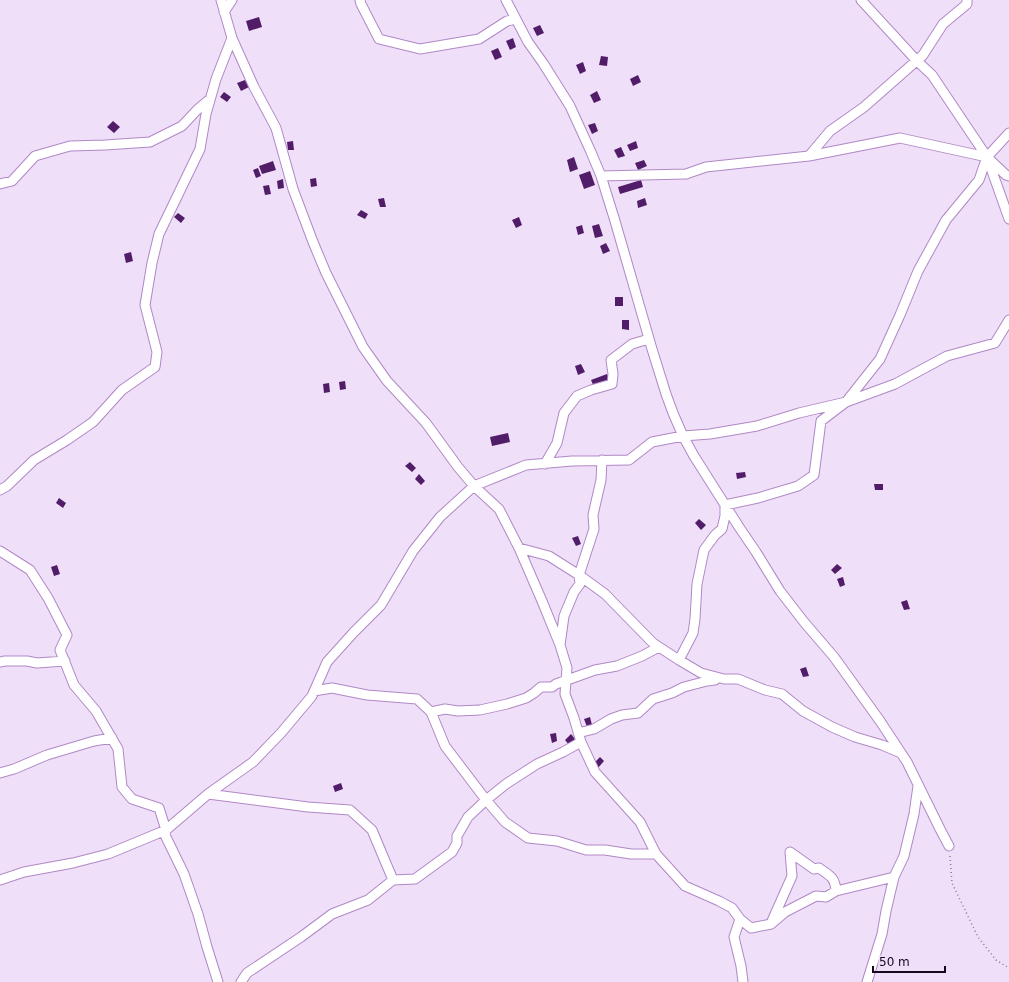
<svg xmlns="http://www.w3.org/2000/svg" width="1009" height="982" font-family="'DejaVu Sans',sans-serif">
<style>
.building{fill:#511d69}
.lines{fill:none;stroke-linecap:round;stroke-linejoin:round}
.street-casing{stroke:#b088c6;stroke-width:11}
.path{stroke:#897991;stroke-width:1.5;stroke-dasharray:1 3;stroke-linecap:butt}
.street{stroke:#fff;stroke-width:9}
</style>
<rect width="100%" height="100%" fill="#f0dff9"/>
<!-- building -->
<path class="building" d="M 259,17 L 262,27 L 249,31 L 246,21 Z
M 540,25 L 544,33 L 537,36 L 533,28 Z
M 513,38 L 516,47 L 510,50 L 506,41 Z
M 498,48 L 502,57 L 495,60 L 491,51 Z
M 601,56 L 608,57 L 607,66 L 599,65 Z
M 583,62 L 586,71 L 580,74 L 576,65 Z
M 638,75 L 641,82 L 633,86 L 630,79 Z
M 245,80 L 249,87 L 241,91 L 237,83 Z
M 597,91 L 601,100 L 594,103 L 590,95 Z
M 224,92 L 231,97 L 227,102 L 220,97 Z
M 113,121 L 120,127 L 114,133 L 107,127 Z
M 595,123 L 598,131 L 592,134 L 588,125 Z
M 293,141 L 294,150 L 288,150 L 287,142 Z
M 636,141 L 638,148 L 630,151 L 627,145 Z
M 621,147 L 625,156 L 618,158 L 614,150 Z
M 574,157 L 578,169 L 570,172 L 567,160 Z
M 644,160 L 647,166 L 638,170 L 635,163 Z
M 273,161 L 276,170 L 262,174 L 259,166 Z
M 258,168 L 261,176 L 256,178 L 253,170 Z
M 590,171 L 595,185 L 584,189 L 579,175 Z
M 316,178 L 317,186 L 311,187 L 310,179 Z
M 283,179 L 284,188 L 278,189 L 277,181 Z
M 641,180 L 643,187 L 620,194 L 618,187 Z
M 269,185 L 271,194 L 265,195 L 263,186 Z
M 384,198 L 386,207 L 380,207 L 378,199 Z
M 645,198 L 647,205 L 638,208 L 637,201 Z
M 361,210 L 368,214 L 365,219 L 357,215 Z
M 178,213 L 185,218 L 181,223 L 174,217 Z
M 519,217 L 522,225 L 516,228 L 512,220 Z
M 599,224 L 603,236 L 595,238 L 592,226 Z
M 582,225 L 584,233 L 578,235 L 576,227 Z
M 606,243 L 610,251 L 603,254 L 600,246 Z
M 131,252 L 133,261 L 126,263 L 124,254 Z
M 615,297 L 623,297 L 623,306 L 615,306 Z
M 622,320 L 629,320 L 629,330 L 622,329 Z
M 581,364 L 585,372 L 578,375 L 575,366 Z
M 607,374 L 610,381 L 594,387 L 591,380 Z
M 345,381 L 346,389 L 340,390 L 339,382 Z
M 329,383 L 330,392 L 324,393 L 323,384 Z
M 508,433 L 510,442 L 492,446 L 490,437 Z
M 410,462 L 416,468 L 412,472 L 405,466 Z
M 745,472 L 746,477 L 737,479 L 736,473 Z
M 419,474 L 425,481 L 421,485 L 415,479 Z
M 874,484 L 883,484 L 883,490 L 875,490 Z
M 59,498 L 66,503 L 63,508 L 56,503 Z
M 699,519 L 706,525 L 701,530 L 695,523 Z
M 578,536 L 581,544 L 576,546 L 572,538 Z
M 837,564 L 842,568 L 835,574 L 831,570 Z
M 57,565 L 60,574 L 54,576 L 51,567 Z
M 843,577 L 845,585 L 840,587 L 837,579 Z
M 907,600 L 910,609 L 904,610 L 901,602 Z
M 806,667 L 809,676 L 803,677 L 800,669 Z
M 590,717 L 592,725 L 587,727 L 584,719 Z
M 556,733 L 557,741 L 552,743 L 550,734 Z
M 571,734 L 575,739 L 569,745 L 565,740 Z
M 600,757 L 604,761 L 598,768 L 594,763 Z
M 341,783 L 343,789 L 335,792 L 333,786 Z"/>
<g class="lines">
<defs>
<path id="street" d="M 360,0 L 361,4 L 379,39 L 420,49 L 479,39 L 507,21 L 516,19
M 506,0 L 528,42 L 543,63 L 570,106 L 591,152 L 601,176 L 615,221 L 652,349 L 666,394 L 673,413 L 683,436 L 694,456 L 739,527 L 756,552 L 780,591 L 804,622 L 834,657 L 880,721 L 907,762 L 940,829 L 949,846
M 861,0 L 917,61 L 932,75 L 987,157 L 1009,219
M 224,12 L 232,0
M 232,38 L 254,87 L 276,128 L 293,189 L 313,242 L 326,273 L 363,347 L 387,381 L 426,423 L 458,467 L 474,486 L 499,509 L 519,548 L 542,601 L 560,645 L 567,668 L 565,694 L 574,718 L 581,742 L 563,752 L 537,764 L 506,784 L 486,800 L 445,746 L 431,712 L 417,699 L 367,695 L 332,688 L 314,691
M 809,156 L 830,131 L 864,107 L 923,55 L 943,24 L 967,4 L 967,0
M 601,176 L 686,174 L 706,167 L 809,156 L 900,138 L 987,157 L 1006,175 L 1009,176
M 0,184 L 12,181 L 35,156 L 70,146 L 105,145 L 150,142 L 182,126 L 197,110 L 210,99
M 545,464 L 557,443 L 564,413 L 577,396 L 591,390 L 612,384 L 613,374 L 611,360 L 632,344 L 649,339
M 0,490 L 7,486 L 34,460 L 67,440 L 93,422 L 122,390 L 155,367 L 157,352 L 145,305 L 152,263 L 159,234 L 200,149 L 206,114 L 216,79 L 232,38 L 221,0
M 519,548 L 549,556 L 579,575 L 605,594 L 653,643 L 679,660
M 0,551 L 30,570 L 48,598 L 67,635 L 60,650 L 74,685 L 96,711 L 118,749 L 122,787 L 132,799 L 159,808 L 166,830 L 165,835 L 184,874 L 198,914 L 207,947 L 218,982
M 560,645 L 564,616 L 574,592 L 580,584 L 579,575 L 594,529 L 593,515 L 601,480 L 602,460
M 0,662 L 5,661 L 27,661 L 37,663 L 65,661
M 431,712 L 445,709 L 458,711 L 480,710 L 507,704 L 526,698 L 534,693 L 541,687 L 552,687 L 556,684 L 595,670 L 617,666 L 642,656 L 659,647
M 578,733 L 594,729 L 611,719 L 622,715 L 638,713 L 653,699 L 672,693 L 684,687 L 707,681 L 715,680
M 581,742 L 595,772 L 640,822 L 656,854 L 685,886 L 719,901 L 732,908 L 740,919 L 751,928 L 771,924 L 785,912 L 816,896 L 826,897 L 836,891 L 894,877 L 904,856 L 914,814 L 918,786
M 901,753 L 882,745 L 855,737 L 832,727 L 803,711 L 782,694 L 765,690 L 738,679 L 724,679 L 701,673 L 679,660 L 693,633 L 695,619 L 697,584 L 704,550 L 715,535 L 722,529 L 725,516 L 725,505 L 758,498 L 798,486 L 814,475 L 821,421 L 846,402 L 880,359 L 900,315 L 918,271 L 946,220 L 979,180 L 987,157 L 1009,133
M 0,773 L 14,769 L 47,755 L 94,741 L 112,738
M 208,794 L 308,807 L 350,810 L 372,830 L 393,880 L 368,900 L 332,914 L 301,937 L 247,973 L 241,982
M 0,880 L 24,872 L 73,863 L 108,854 L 166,830 L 208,794 L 253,762 L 281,733 L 312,696 L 327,662 L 354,632 L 381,605 L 413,551 L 440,517 L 474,486 L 526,465 L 572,461 L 629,460 L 652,442 L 683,436 L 710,434 L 757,426 L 799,413 L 846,402 L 895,384 L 947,356 L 995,343 L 1009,320
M 393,880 L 415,879 L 452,852 L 457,843 L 457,836 L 468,817 L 486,800 L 505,822 L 528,838 L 557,841 L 586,850 L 605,850 L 631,854 L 656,854
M 740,919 L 734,937 L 741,966 L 743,982
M 772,921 L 792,876 L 790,852 L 814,869 L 819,868 C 830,876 835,877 836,891
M 867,982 L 882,934 L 886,911 L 894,877"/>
</defs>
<!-- street casing -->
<use href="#street" class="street-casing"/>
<!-- path -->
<path class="path" d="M 950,856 L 952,883 L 978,937 L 996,960 L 1009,968"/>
<!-- street -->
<use href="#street" class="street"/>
</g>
<!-- scale -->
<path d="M873 966v6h72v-6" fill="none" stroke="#16071d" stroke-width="2"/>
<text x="879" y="966" font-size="12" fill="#16071d" stroke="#f0dff9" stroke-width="3" paint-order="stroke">50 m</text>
</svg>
